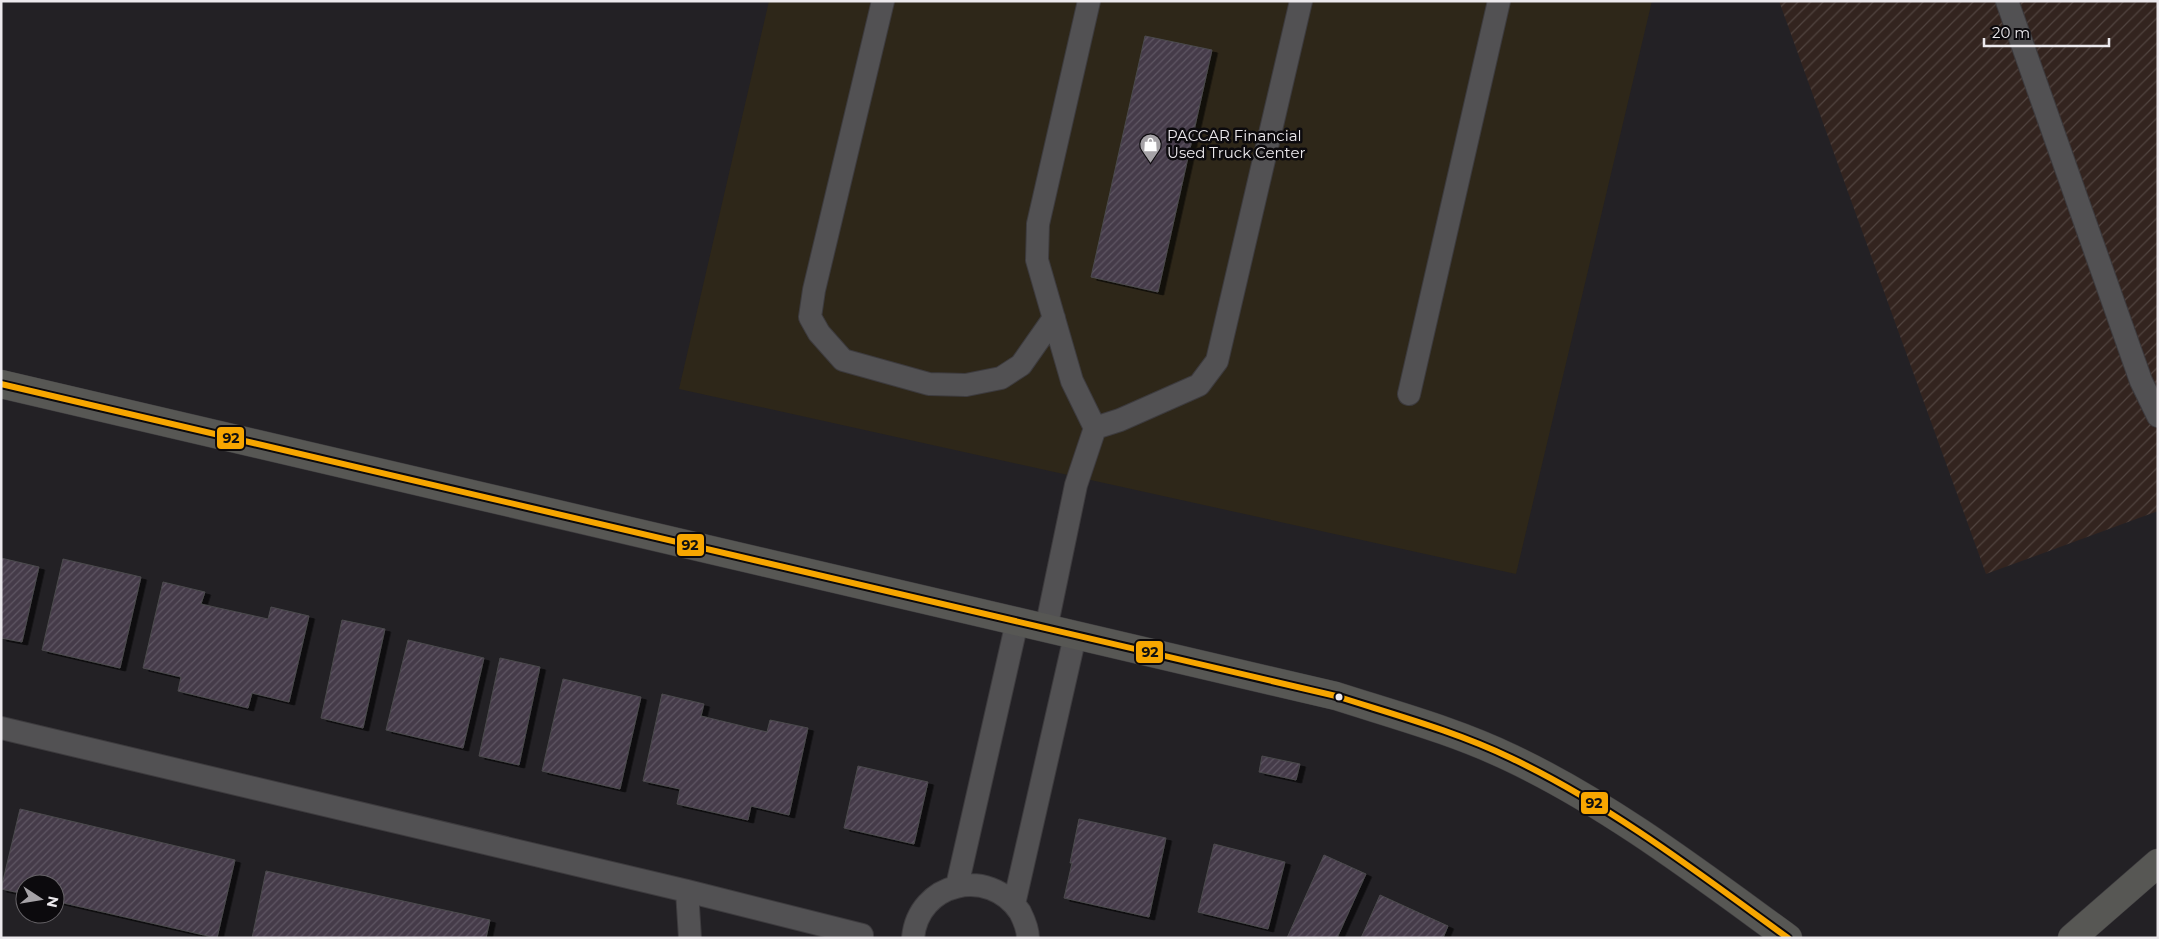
<svg xmlns="http://www.w3.org/2000/svg" width="2159" height="939" font-family="Montserrat,sans-serif">
<style>
.commercial{fill:#2e2719}
.industrial{fill:url(#industrial-furrows)}
.building{fill:url(#building-hatch);stroke:#4b4a4d;filter:url(#shadow)}
.lines{fill:none;stroke-linecap:round;stroke-linejoin:round}
.lane-casing{stroke:#3d3b3e;stroke-width:24}
.secondary-casing{stroke:#3d3b3e;stroke-width:29}
.lane{stroke:#525153;stroke-width:22}
.secondary{stroke:#575754;stroke-width:28}
.bus-1-casing{stroke:#0c0a0d;stroke-width:10}
.bus-1{stroke:#f7a600;stroke-width:6}
.bus-dot{fill:#ece9ed;stroke:#0c0a0d;stroke-width:2}
.labels{text-anchor:middle;stroke-width:5;stroke-linejoin:round;paint-order:stroke}
.poi-label{font-size:15px;fill:#ece9ed;stroke:#0c0a0d;text-anchor:start}
.line-badge{stroke:#0c0a0d;stroke-width:2}
.pale-badge-label{font-size:14px;text-anchor:middle;font-weight:bold;fill:#111}
</style>
<defs>
<pattern id="industrial-furrows" width="10" height="10" patternUnits="userSpaceOnUse" patternTransform="scale(1.25)"><rect width="10" height="10" fill="#33241f"/><path d="M-1 1l2-2M0 10L10 0M9 11l2-2" fill="none" stroke="#514440"/></pattern>
<pattern id="building-hatch" width="6" height="6" patternUnits="userSpaceOnUse" patternTransform="scale(1.25)"><rect width="6" height="6" fill="#453b49"/><path d="M-1 1l2-2M0 6l6-6M5 7l2-2" fill="none" stroke="#605764"/></pattern>
<filter id="shadow"><feDropShadow dx="5.5" dy="3" stdDeviation="0" flood-color="#0009"/></filter>
</defs>
<rect width="100%" height="100%" fill="#232125"/>
<!-- commercial -->
<path class="commercial" d="M 769,1 L 1652,1 L 1516,574 L 679,389 Z"/>
<!-- industrial -->
<path class="industrial" d="M 1779,1 L 2158,1 L 2158,511 L 1986,574 Z"/>
<!-- building -->
<path class="building" d="M 1145,36 L 1212,50 L 1158,292 L 1091,277 Z
M 1,558 L 39,567 L 22,642 L 1,638 Z
M 63,559 L 141,577 L 120,668 L 42,650 Z
M 163,582 L 205,592 L 201,604 L 268,619 L 271,607 L 309,616 L 289,702 L 252,693 L 248,708 L 178,691 L 181,677 L 143,668 Z
M 342,620 L 385,629 L 363,728 L 321,718 Z
M 408,640 L 484,658 L 463,748 L 386,730 Z
M 500,658 L 540,667 L 519,765 L 479,756 Z
M 563,679 L 641,697 L 620,789 L 542,771 Z
M 662,694 L 704,704 L 701,716 L 767,732 L 770,720 L 808,728 L 789,815 L 751,806 L 748,820 L 677,804 L 680,789 L 643,781 Z
M 1262,756 L 1300,764 L 1296,780 L 1259,772 Z
M 858,766 L 928,782 L 914,844 L 844,828 Z
M 20,809 L 235,860 L 217,938 L 55,901 L 55,884 L 25,884 L 25,894 L 1,889 Z
M 1079,819 L 1166,838 L 1149,917 L 1064,898 L 1072,863 L 1070,863 Z
M 1214,844 L 1285,862 L 1268,929 L 1198,912 Z
M 1324,855 L 1366,874 L 1337,938 L 1287,938 Z
M 266,871 L 490,920 L 486,938 L 252,938 Z
M 1380,895 L 1448,926 L 1443,938 L 1361,938 Z"/>
<g class="lines">
<defs>
<path id="lane" d="M 883,1 L 814,290 L 810,317 L 819,333 L 843,360 L 929,384 L 966,385 L 1001,378 L 1021,365 L 1054,318
M 2007,1 L 2141,381 L 2158,416
M 1409,394 L 1499,1
M 1095,428 L 1120,420 L 1199,385 L 1217,361 L 1301,1
M 1046,629 L 1076,485 L 1095,428 L 1072,381 L 1037,260 L 1038,224 L 1089,1
M 1,728 L 687,891 L 862,935
M 957,886 L 1017,622
M 687,891 L 690,938
M 1014,904 L 1075,636
M 913,938 C 918,882 989,866 1020,912 C 1024,920 1028,929 1028,938"/>
<path id="secondary" d="M 1,384 L 1336,696 C 1395,715 1455,731 1511,758 C 1610,805 1700,874 1788,938
M 2072,938 L 2158,863"/>
</defs>
<!-- lane casing -->
<use href="#lane" class="lane-casing"/>
<!-- secondary casing -->
<use href="#secondary" class="secondary-casing"/>
<!-- lane -->
<use href="#lane" class="lane"/>
<!-- secondary -->
<use href="#secondary" class="secondary"/>
<defs>
<path id="bus-1" d="M 1,384 L 1336,696 C 1395,715 1455,731 1511,758 C 1610,805 1700,874 1788,938"/>
</defs>
<!-- bus-1 casing -->
<use href="#bus-1" class="bus-1-casing"/>
<!-- bus-1 -->
<use href="#bus-1" class="bus-1"/>
</g>
<!-- icons -->
<defs>
<symbol id="shop-pin" viewBox="-11 -11 22 30"><path d="M0 17L-7.5 6A9.5 9.5 0 1 1 7.5 6Z" fill="#a6a3a7" stroke="#0c0a0d"/><path d="M-5-2.5h2.3a2.7 3.5 0 0 1 5.4 0H5L5.5 6h-11ZM-1.5-2.5h3a1.5 2.3 0 0 0-3 0Z" fill="#fff"/></symbol>
</defs>
<g fill-rule="evenodd">
<use href="#shop-pin" x="1138" y="132" width="25" height="34"/>
</g>
<!-- markers -->
<circle class="bus-dot" cx="1339" cy="697" r="4.5"/>
<g class="labels">
<!-- poi labels -->
<g class="poi-label">
<text x="1167" y="141">PACCAR Financial<tspan x="1167" dy="17">Used Truck Center</tspan></text>
</g>
</g>
<g class="line-badge">
<rect x="216" y="426" width="29" height="24" rx="5" fill="#f7a600"/>
<rect x="676" y="533" width="29" height="24" rx="5" fill="#f7a600"/>
<rect x="1135" y="640" width="29" height="24" rx="5" fill="#f7a600"/>
<rect x="1580" y="791" width="29" height="24" rx="5" fill="#f7a600"/>
</g>
<g class="pale-badge-label">
<text x="231" y="443">92</text>
<text x="690" y="550">92</text>
<text x="1150" y="657">92</text>
<text x="1594" y="808">92</text>
</g>
<!-- border -->
<rect width="2159" height="939" fill="none" stroke="#ece9ed" stroke-width="5"/>
<!-- north arrow -->
<g transform="translate(40 899) rotate(102)"><circle r="24" fill="#0c0a0d" stroke="#666367"/>
<path d="M0-4L9 19L0 12L-9 19Z" fill="#a6a3a7"/>
<text y="-8" font-size="14" font-weight="bold" text-anchor="middle" fill="#ece9ed">N</text>
</g>
<!-- scale -->
<path d="M1984 38v8h125v-8" fill="none" stroke="#ece9ed" stroke-width="2.5"/>
<text x="1992" y="38" font-size="15" fill="#ece9ed" stroke="#0c0a0d" stroke-width="4" paint-order="stroke">20 m</text>
</svg>
